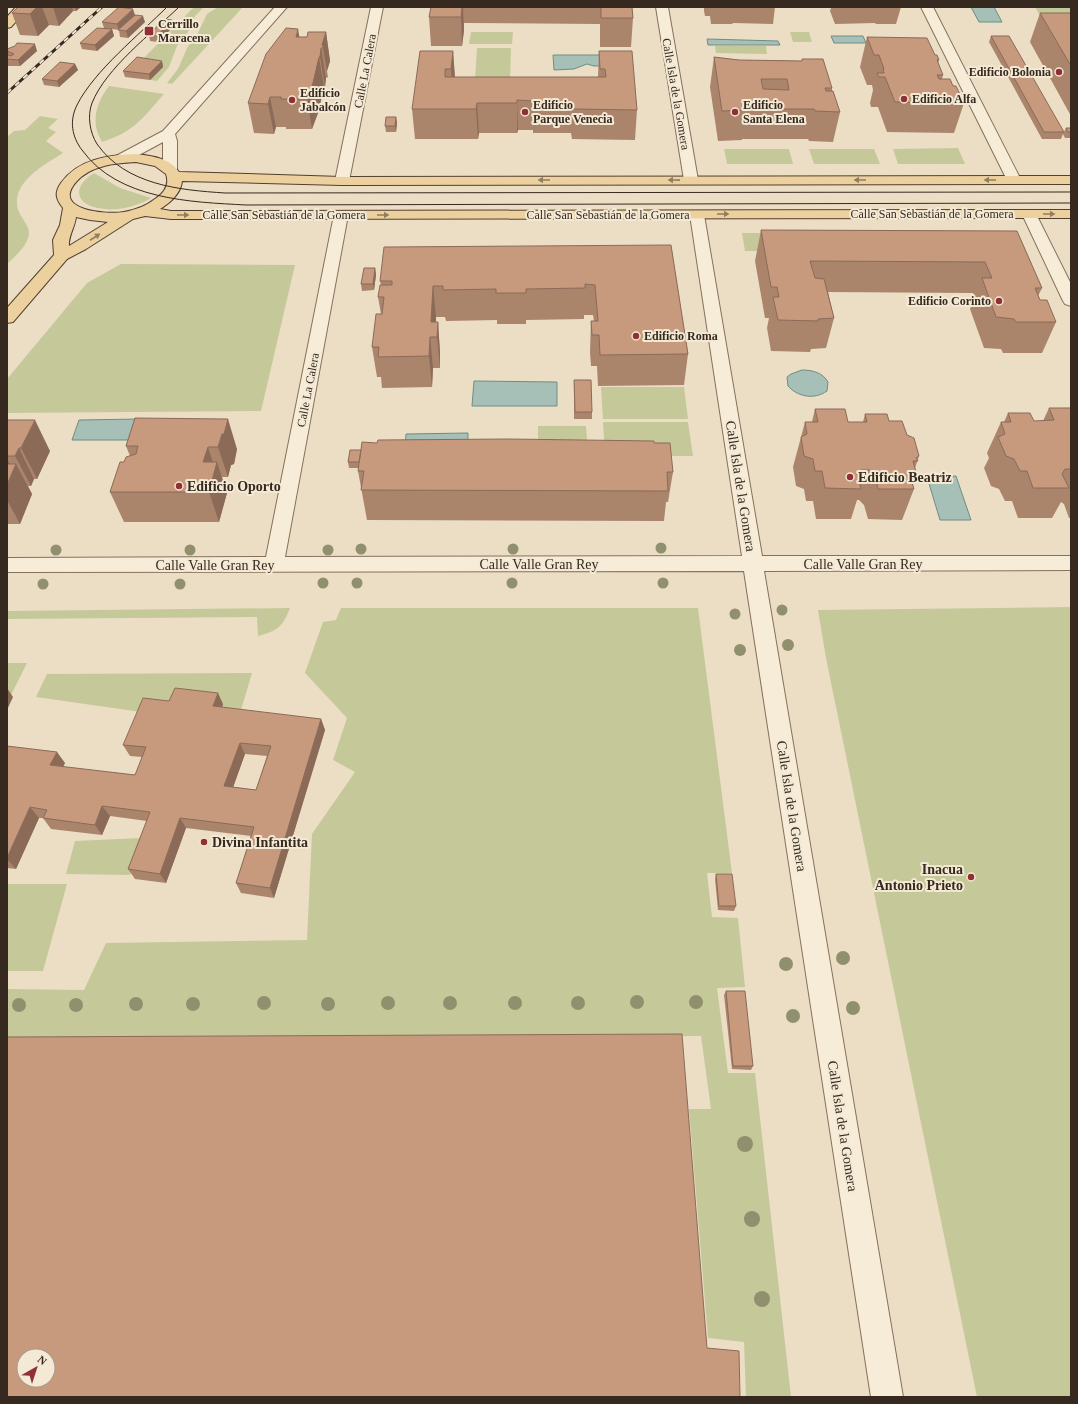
<svg xmlns="http://www.w3.org/2000/svg" width="1078" height="1404" font-family="'Times New Roman',serif">
<style>
.green{fill:#c5c999}
.water{fill:#a6bfb7;stroke:#6e8d84}
.lines{fill:none;stroke-linecap:round;stroke-linejoin:round}
.minor-casing{stroke:#85705c;stroke-width:2}
.major-casing{stroke:#533f30;stroke-width:2}
.minor{fill:#f7ecd8;fill-rule:evenodd}
.major{fill:#ecd19f;fill-rule:evenodd}
.tram{stroke:#36291f;stroke-width:1}
.rail-casing{stroke:#36291f;stroke-width:3}
.rail{stroke:#f3e9d4;stroke-width:2;stroke-dasharray:5.5;stroke-linecap:butt}
.tree{fill:#91906e}
.wall{fill:#ab846c;fill-rule:evenodd}
.shaded-wall{fill:#8b6b58}
.building{fill:#c7997d;stroke:#8b6b58;fill-rule:evenodd}
.oneway{fill:#917d5f}
.poi-dot{fill:#903035;stroke:#f3e9d4;stroke-width:1.5}
.labels{text-anchor:middle;stroke-width:4;stroke-linejoin:round;paint-order:stroke}
.far-poi-label{font-size:12px;font-weight:bold;fill:#36291f;stroke:#f3e9d4;text-anchor:start}
.far-street-label{font-size:12px;fill:#36291f;stroke:#f3e9d4}
.poi-label{font-size:14px;font-weight:bold;fill:#36291f;stroke:#f3e9d4;text-anchor:start}
.street-label{font-size:14px;fill:#36291f;stroke:#f3e9d4}
</style>
<rect width="100%" height="100%" fill="#ebdec5"/>
<!-- green -->
<path class="green" d="M 194,7 L 204,7 L 195,16 L 188,32 L 177,46 L 169,67 L 157,81 L 150,80 L 138,64 Z
M 218,7 L 243,7 L 172,84 L 167,83 L 178,69 L 188,46 L 195,39 L 207,14 Z
M 1035,7 L 1071,7 L 1071,24 L 1045,24 Z
M 471,32 L 513,32 L 512,44 L 469,44 Z
M 790,32 L 809,32 L 812,42 L 793,42 Z
M 715,46 L 766,46 L 767,54 L 716,53 Z
M 477,48 L 511,48 L 510,81 L 475,81 Z
M 109,86 L 164,94 C 142,119 135,131 102,142 C 90,123 96,103 109,86 Z
M 40,116 L 58,119 L 48,128 L 56,132 L 46,141 L 63,153 C 44,165 8,184 19,212 C 23,221 32,228 28,238 C 25,248 14,257 7,264 L 7,137 L 14,131 L 25,130 Z
M 958,148 L 965,164 L 898,164 L 893,149 Z
M 724,149 L 789,149 L 793,164 L 727,164 Z
M 809,149 L 874,149 L 880,164 L 814,164 Z
M 94,173 L 120,188 L 151,198 C 136,207 116,212 98,208 C 73,203 74,185 94,173 Z
M 742,233 L 812,233 L 817,251 L 745,251 Z
M 121,264 L 295,265 L 261,411 L 7,413 L 7,379 L 87,283 Z
M 601,387 L 684,387 L 688,419 L 603,419 Z
M 603,422 L 688,422 L 693,456 L 605,456 Z
M 538,426 L 586,426 L 588,454 L 538,454 Z
M 1071,607 L 1071,1397 L 977,1397 L 826,658 L 818,610 Z
M 290,608 C 282,628 278,630 258,636 L 257,617 L 7,619 L 7,611 Z
M 341,608 L 698,608 L 732,873 L 707,873 L 712,917 L 738,918 L 745,987 L 717,988 L 728,1073 L 755,1073 L 791,1397 L 746,1397 L 744,1342 L 708,1338 L 689,1109 L 711,1109 L 701,1036 L 7,1040 L 7,989 L 84,990 L 106,943 L 307,940 L 312,834 L 355,772 L 333,760 L 347,718 L 305,673 L 323,622 L 336,620 Z
M 7,663 L 27,663 L 10,697 L 7,697 Z
M 252,673 L 238,720 L 148,713 L 36,697 L 47,674 Z
M 142,838 L 130,875 L 66,874 L 75,841 Z
M 7,884 L 67,884 L 43,971 L 7,971 Z"/>
<!-- water -->
<path class="water" d="M 971,7 L 994,7 L 1002,22 L 979,22 Z
M 831,36 L 863,36 L 866,43 L 834,43 Z
M 707,39 L 778,41 L 780,45 L 708,45 Z
M 553,55 L 606,55 L 606,66 L 594,66 L 587,64 L 574,69 L 554,70 Z
M 802,370 C 813,370 823,373 828,382 L 827,391 C 814,400 798,397 788,386 L 787,377 L 791,374 Z
M 474,381 L 557,382 L 557,406 L 472,406 Z
M 140,419 L 133,440 L 72,440 L 79,420 Z
M 468,433 L 468,451 L 405,451 L 406,434 Z
M 956,476 L 971,520 L 940,520 L 927,477 Z"/>
<g class="lines">
<defs>
<path id="minor" d="M 275,7 L 287,7 L 175,134 L 177,141 L 177,169 L 175,172 L 170,173 L 165,172 L 163,169 L 163,142 L 126,162 L 121,163 L 116,162 L 114,159 L 116,156 L 163,131 Z
M 371,7 L 383,7 L 349,181 L 347,184 L 342,185 L 337,184 L 335,181 Z
M 656,7 L 668,7 L 698,180 L 696,183 L 691,184 L 686,183 L 684,180 Z
M 921,7 L 933,7 L 1021,180 L 1019,183 L 1014,184 L 1009,183 L 1007,180 Z
M 1029,210 L 1034,211 L 1036,214 L 1071,284 L 1071,306 L 1065,304 L 1063,301 L 1022,214 L 1024,211 Z
M 341,211 L 346,212 L 348,215 L 285,557 L 742,556 L 690,215 L 692,212 L 697,211 L 702,212 L 704,215 L 762,556 L 1071,556 L 1071,570 L 764,571 L 903,1397 L 871,1397 L 744,571 L 7,572 L 7,558 L 266,557 L 334,215 L 336,212 Z"/>
<path id="major" d="M 16,7 L 29,7 L 11,27 L 7,28 L 7,17 Z
M 136,154 C 152,156 170,158 179,172 L 342,177 L 1071,176 L 1071,184 L 342,185 L 182,181 C 181,193 170,203 160,209 L 171,211 L 1071,210 L 1071,218 L 171,219 L 145,216 L 133,219 L 86,249 L 67,259 L 13,322 L 7,323 L 7,308 L 54,255 L 53,240 L 60,225 L 63,208 C 56,199 54,193 61,183 C 78,159 108,155 136,154 ZM 136,162 L 155,166 L 166,174 C 170,185 164,193 155,199 C 146,206 135,210 124,212 C 108,215 51,211 76,182 C 91,165 116,163 136,162 ZM 76,217 L 90,220 L 108,222 L 69,246 C 68,236 75,227 76,217 Z"/>
</defs>
<!-- minor casing -->
<use href="#minor" class="minor-casing"/>
<!-- major casing -->
<use href="#major" class="major-casing"/>
<!-- minor -->
<use href="#minor" class="minor"/>
<!-- major -->
<use href="#major" class="major"/>
<!-- tram -->
<path class="tram" d="M 167,7 C 140,34 94,71 77,105 C 69,121 72,137 82,150 C 118,200 191,202 246,205 L 1071,203
M 179,7 C 152,33 106,68 92,103 C 87,116 90,133 97,144 C 126,185 179,190 225,193 L 1071,192"/>
<defs>
<path id="rail" d="M 7,93 L 102,7"/>
</defs>
<!-- rail casing -->
<use href="#rail" class="rail-casing"/>
<!-- rail -->
<use href="#rail" class="rail"/>
</g>
<!-- trees -->
<g class="tree">
<circle cx="661" cy="548" r="5.5"/>
<circle cx="361" cy="549" r="5.5"/>
<circle cx="513" cy="549" r="5.5"/>
<circle cx="56" cy="550" r="5.5"/>
<circle cx="190" cy="550" r="5.5"/>
<circle cx="328" cy="550" r="5.5"/>
<circle cx="323" cy="583" r="5.5"/>
<circle cx="357" cy="583" r="5.5"/>
<circle cx="512" cy="583" r="5.5"/>
<circle cx="663" cy="583" r="5.5"/>
<circle cx="43" cy="584" r="5.5"/>
<circle cx="180" cy="584" r="5.5"/>
<circle cx="782" cy="610" r="5.5"/>
<circle cx="735" cy="614" r="5.5"/>
<circle cx="788" cy="645" r="6"/>
<circle cx="740" cy="650" r="6"/>
<circle cx="843" cy="958" r="7"/>
<circle cx="786" cy="964" r="7"/>
<circle cx="637" cy="1002" r="7"/>
<circle cx="696" cy="1002" r="7"/>
<circle cx="264" cy="1003" r="7"/>
<circle cx="388" cy="1003" r="7"/>
<circle cx="450" cy="1003" r="7"/>
<circle cx="515" cy="1003" r="7"/>
<circle cx="578" cy="1003" r="7"/>
<circle cx="136" cy="1004" r="7"/>
<circle cx="193" cy="1004" r="7"/>
<circle cx="328" cy="1004" r="7"/>
<circle cx="19" cy="1005" r="7"/>
<circle cx="76" cy="1005" r="7"/>
<circle cx="853" cy="1008" r="7"/>
<circle cx="793" cy="1016" r="7"/>
<circle cx="745" cy="1144" r="8"/>
<circle cx="752" cy="1219" r="8"/>
<circle cx="762" cy="1299" r="8"/>
</g>
<!-- wall -->
<path class="wall" d="M 18,7 L 81,7 L 76,11 L 73,11 L 59,26 L 49,25 L 38,36 L 20,35 L 12,13 Z
M 431,7 L 632,7 L 633,18 L 631,47 L 600,47 L 600,24 L 464,23 L 464,30 L 462,46 L 431,46 L 429,17 Z
M 703,7 L 775,7 L 773,24 L 733,23 L 732,24 L 711,24 L 710,16 L 705,16 L 704,11 L 704,8 L 703,8 Z
M 824,7 L 901,7 L 896,24 L 876,24 L 875,23 L 835,24 L 830,11 L 831,8 L 825,8 Z
M 1040,13 L 1071,13 L 1071,116 L 1030,42 Z
M 135,15 L 145,22 L 128,38 L 120,37 L 119,30 L 112,29 L 114,36 L 97,51 L 82,49 L 80,43 L 104,28 L 102,22 Z
M 172,20 L 174,26 L 158,42 L 150,41 L 149,35 Z
M 326,32 L 330,61 L 327,71 L 328,77 L 326,78 L 325,87 L 324,87 L 318,113 L 312,129 L 286,129 L 286,127 L 276,127 L 274,134 L 254,133 L 248,103 L 299,37 L 307,37 Z
M 991,36 L 1064,132 L 1066,128 L 1071,128 L 1071,138 L 1065,138 L 1063,134 L 1061,139 L 1042,139 L 989,42 Z
M 867,37 L 935,55 L 939,60 L 938,63 L 943,75 L 942,79 L 953,86 L 964,103 L 954,133 L 887,132 L 878,107 L 871,107 L 870,103 L 873,90 L 872,85 L 867,85 L 860,67 Z
M 7,49 L 37,51 L 20,66 L 7,66 Z
M 453,51 L 455,77 L 598,77 L 599,51 L 637,110 L 635,140 L 572,139 L 571,133 L 533,133 L 533,130 L 518,130 L 517,133 L 479,133 L 478,139 L 415,139 L 412,109 Z
M 714,57 L 739,60 L 802,61 L 802,59 L 832,88 L 832,91 L 840,112 L 833,142 L 809,141 L 808,139 L 742,139 L 742,140 L 718,141 L 710,87 Z
M 162,61 L 163,67 L 150,80 L 125,77 L 123,71 Z
M 75,64 L 78,70 L 59,87 L 44,85 L 42,79 Z
M 396,117 L 397,123 L 396,132 L 386,132 L 385,126 Z
M 761,230 L 1017,231 L 1042,288 L 1038,296 L 1040,300 L 1056,322 L 1042,353 L 1003,353 L 1001,349 L 984,348 L 970,309 L 975,297 L 973,293 L 828,292 L 834,318 L 826,348 L 811,349 L 810,352 L 771,351 L 767,328 L 769,318 L 765,318 L 755,261 Z
M 671,245 L 688,354 L 684,385 L 598,386 L 597,366 L 591,366 L 590,352 L 591,321 L 594,321 L 593,315 L 584,315 L 584,319 L 526,320 L 526,324 L 497,324 L 497,320 L 446,321 L 445,317 L 436,317 L 436,322 L 438,322 L 440,353 L 440,368 L 433,368 L 432,387 L 382,388 L 381,377 L 377,377 L 372,347 L 381,314 L 378,297 L 381,285 L 380,281 Z
M 375,268 L 376,275 L 374,290 L 362,291 L 361,284 Z
M 574,380 L 592,412 L 592,419 L 574,419 Z
M 1049,408 L 1071,408 L 1071,518 L 1069,518 L 1064,504 L 1061,502 L 1052,518 L 1018,518 L 1012,501 L 1005,501 L 999,489 L 991,486 L 984,468 L 989,458 L 987,453 L 1001,422 L 1004,422 L 1008,413 L 1034,421 L 1043,421 Z
M 815,409 L 848,422 L 863,422 L 865,414 L 889,421 L 907,435 L 919,456 L 915,468 L 916,472 L 912,482 L 914,489 L 902,520 L 868,519 L 864,505 L 859,500 L 857,500 L 851,519 L 816,519 L 813,501 L 806,501 L 804,489 L 796,486 L 793,467 L 805,422 L 812,422 Z
M 135,418 L 237,449 L 234,464 L 231,465 L 228,477 L 222,477 L 227,493 L 219,522 L 124,522 L 110,492 L 130,456 L 126,446 Z
M 7,420 L 50,451 L 37,479 L 34,479 L 31,486 L 28,486 L 32,494 L 20,524 L 7,524 Z
M 654,443 L 673,472 L 668,502 L 666,502 L 664,521 L 367,520 L 358,471 L 358,468 L 349,468 L 348,462 Z
M 169,701 L 223,704 L 222,708 L 321,719 L 325,730 L 274,898 L 241,893 L 236,883 L 251,836 L 186,828 L 166,883 L 135,879 L 128,869 L 147,821 L 110,816 L 102,835 L 51,829 L 43,818 L 39,818 L 16,869 L 7,868 L 7,746 L 65,763 L 63,767 L 135,775 L 142,757 L 130,756 L 123,745 ZM 245,754 L 267,756 L 256,790 L 233,787 Z
M 716,874 L 736,906 L 734,911 L 718,910 L 715,879 Z
M 726,991 L 753,1066 L 751,1070 L 732,1069 L 724,995 Z"/>
<!-- shaded-wall -->
<path class="shaded-wall" d="M 37,7 L 42,7 L 49,25 L 38,36 L 30,14 Z
M 53,7 L 72,7 L 73,11 L 59,26 Z
M 75,7 L 81,7 L 76,11 Z
M 462,7 L 463,7 L 464,30 L 462,46 L 461,17 Z
M 133,9 L 135,15 L 119,30 L 117,24 Z
M 143,16 L 145,22 L 128,38 L 126,31 Z
M 172,20 L 174,26 L 158,42 L 157,36 Z
M 112,29 L 114,36 L 97,51 L 95,45 Z
M 298,29 L 303,58 L 296,37 Z
M 326,32 L 330,61 L 327,71 L 328,77 L 323,48 L 322,45 Z
M 35,44 L 37,51 L 20,66 L 18,60 Z
M 321,48 L 326,78 L 325,87 L 320,57 Z
M 453,51 L 455,80 L 453,98 L 451,69 Z
M 319,57 L 324,87 L 318,113 L 312,129 L 307,99 Z
M 162,61 L 163,67 L 150,80 L 149,74 Z
M 75,64 L 78,70 L 59,87 L 57,81 Z
M 270,97 L 276,127 L 274,134 L 268,104 Z
M 517,100 L 518,130 L 517,133 Z
M 477,103 L 479,133 L 478,139 L 476,109 Z
M 396,117 L 397,123 L 396,132 L 395,126 Z
M 375,268 L 376,275 L 374,290 L 373,284 Z
M 433,286 L 436,317 L 435,337 L 431,321 Z
M 438,322 L 440,353 L 440,368 L 437,337 Z
M 430,337 L 433,368 L 432,387 L 429,356 Z
M 228,419 L 237,449 L 234,464 L 231,465 L 228,477 L 218,447 L 222,434 Z
M 35,420 L 50,451 L 37,479 L 21,448 Z
M 208,447 L 215,469 L 217,462 L 227,493 L 219,522 L 209,492 L 203,462 Z
M 19,448 L 34,479 L 31,486 L 15,456 Z
M 7,459 L 13,470 L 16,464 L 32,494 L 20,524 L 7,500 Z
M 861,470 L 855,489 L 857,474 Z
M 7,688 L 13,697 L 7,710 Z
M 218,693 L 223,704 L 218,718 L 213,706 Z
M 321,719 L 325,730 L 274,898 L 270,888 Z
M 240,743 L 245,754 L 230,796 L 224,786 Z
M 57,752 L 65,763 L 58,776 L 50,765 Z
M 102,806 L 110,816 L 102,835 L 95,825 Z
M 30,807 L 39,818 L 16,869 L 7,859 L 7,858 Z
M 180,818 L 186,828 L 166,883 L 160,874 Z"/>
<!-- building -->
<path class="building" d="M 18,7 L 37,7 L 30,14 L 12,13 Z
M 119,7 L 133,9 L 117,24 L 102,22 Z
M 431,7 L 462,7 L 461,17 L 429,17 Z
M 601,7 L 632,7 L 633,18 L 601,18 Z
M 1040,13 L 1071,13 L 1071,66 Z
M 135,15 L 143,16 L 126,31 L 118,30 Z
M 164,19 L 172,20 L 157,36 L 149,35 Z
M 97,28 L 112,29 L 95,45 L 80,43 Z
M 286,28 L 298,29 L 296,37 L 307,37 L 308,32 L 326,32 L 322,45 L 323,45 L 323,48 L 321,48 L 320,57 L 319,57 L 313,83 L 307,99 L 281,99 L 281,97 L 270,97 L 268,104 L 248,103 L 266,54 Z
M 991,36 L 1009,36 L 1064,132 L 1044,132 Z
M 867,37 L 927,38 L 935,55 L 937,55 L 939,60 L 937,60 L 943,75 L 937,75 L 939,79 L 950,79 L 953,86 L 956,86 L 964,103 L 895,102 L 885,77 L 879,77 L 877,73 L 884,73 L 883,69 L 884,69 L 879,55 L 874,55 Z
M 17,43 L 35,44 L 18,60 L 7,59 L 7,55 L 11,56 L 14,54 L 7,51 L 7,49 L 15,46 Z
M 420,51 L 453,51 L 451,69 L 445,69 L 445,77 L 606,77 L 605,69 L 600,69 L 599,51 L 632,51 L 637,110 L 573,109 L 572,103 L 533,103 L 533,101 L 517,100 L 517,103 L 477,103 L 476,109 L 412,109 Z
M 137,57 L 162,61 L 149,74 L 123,71 Z
M 714,57 L 739,60 L 802,61 L 802,59 L 823,59 L 832,88 L 825,88 L 826,91 L 833,91 L 840,112 L 815,111 L 814,109 L 747,109 L 747,110 L 722,111 ZM 761,79 L 787,79 L 789,90 L 763,89 Z
M 60,62 L 75,64 L 57,81 L 42,79 Z
M 386,117 L 396,117 L 395,126 L 385,126 Z
M 1066,128 L 1071,128 L 1071,132 L 1068,132 Z
M 761,230 L 1017,231 L 1042,288 L 1035,288 L 1040,300 L 1047,300 L 1056,322 L 1016,322 L 1014,319 L 996,317 L 982,278 L 992,278 L 985,262 L 810,261 L 815,278 L 824,279 L 834,318 L 818,319 L 818,321 L 778,320 L 773,297 L 779,297 L 777,287 L 771,287 Z
M 671,245 L 688,354 L 600,355 L 599,335 L 592,335 L 591,321 L 598,321 L 595,285 L 585,284 L 585,288 L 526,289 L 526,293 L 496,293 L 496,289 L 443,290 L 443,286 L 433,286 L 431,321 L 431,322 L 438,322 L 437,337 L 430,337 L 429,356 L 378,357 L 379,347 L 372,347 L 376,314 L 382,314 L 384,297 L 378,297 L 380,285 L 392,285 L 392,281 L 380,281 L 384,247 Z
M 364,268 L 375,268 L 373,284 L 361,284 Z
M 574,380 L 591,380 L 592,412 L 575,412 Z
M 1049,408 L 1071,408 L 1071,469 L 1065,469 L 1062,474 L 1069,488 L 1033,488 L 1027,471 L 1020,471 L 1014,459 L 1006,456 L 998,437 L 1005,434 L 1001,422 L 1011,422 L 1008,413 L 1030,413 L 1034,421 L 1054,420 Z
M 815,409 L 845,409 L 848,422 L 867,422 L 865,414 L 887,414 L 889,421 L 902,421 L 907,435 L 914,438 L 919,456 L 916,458 L 918,461 L 913,461 L 916,472 L 909,472 L 914,489 L 878,489 L 875,475 L 870,470 L 861,470 L 857,474 L 861,489 L 825,488 L 822,471 L 815,471 L 813,459 L 804,456 L 801,437 L 807,434 L 805,422 L 818,422 Z
M 135,418 L 228,419 L 224,434 L 222,434 L 218,447 L 208,447 L 203,462 L 217,462 L 209,492 L 110,492 L 120,462 L 124,462 L 126,457 L 136,454 L 138,446 L 126,446 Z
M 7,420 L 35,420 L 21,448 L 19,448 L 15,456 L 7,456 Z
M 509,439 L 654,441 L 654,443 L 670,443 L 673,472 L 667,472 L 668,491 L 361,490 L 364,471 L 358,471 L 362,442 L 377,443 L 378,440 Z
M 350,450 L 361,450 L 359,462 L 348,462 Z
M 7,464 L 16,464 L 7,485 Z
M 175,688 L 218,693 L 213,706 L 321,719 L 270,888 L 236,883 L 254,827 L 180,818 L 160,874 L 128,869 L 150,812 L 102,806 L 95,825 L 43,818 L 47,810 L 30,807 L 7,858 L 7,746 L 57,752 L 50,765 L 135,775 L 146,747 L 123,745 L 143,698 L 169,701 ZM 240,743 L 271,746 L 256,790 L 224,786 Z
M 716,874 L 732,874 L 736,906 L 719,906 Z
M 726,991 L 745,991 L 753,1066 L 733,1066 Z
M 682,1034 L 707,1348 L 739,1351 L 740,1397 L 7,1397 L 7,1037 ZM 24,1356 L 48,1356 L 48,1380 L 24,1380 Z"/>
<!-- one-way arrows -->
<defs><path id="oneway-solid" d="M-6-.8H1V-3.2L6.5 0L1 3.2V.8H-6Z"/></defs>
<g class="oneway">
<use href="#oneway-solid" transform="translate(544 180) rotate(180)"/>
<use href="#oneway-solid" transform="translate(674 180) rotate(-179)"/>
<use href="#oneway-solid" transform="translate(860 180) rotate(-180)"/>
<use href="#oneway-solid" transform="translate(990 180) rotate(-180)"/>
<use href="#oneway-solid" transform="translate(723 214)"/>
<use href="#oneway-solid" transform="translate(1049 214)"/>
<use href="#oneway-solid" transform="translate(183 215)"/>
<use href="#oneway-solid" transform="translate(383 215)"/>
<use href="#oneway-solid" transform="translate(95 237) rotate(-33)"/>
</g>
<!-- markers -->
<g class="poi-dot">
<rect x="144" y="26" width="10" height="10" rx="2"/>
<circle cx="1059" cy="72" r="4"/>
<circle cx="904" cy="99" r="4"/>
<circle cx="292" cy="100" r="4"/>
<circle cx="525" cy="112" r="4"/>
<circle cx="735" cy="112" r="4"/>
<circle cx="999" cy="301" r="4"/>
<circle cx="636" cy="336" r="4"/>
<circle cx="850" cy="477" r="4"/>
<circle cx="179" cy="486" r="4"/>
<circle cx="204" cy="842" r="4"/>
<circle cx="971" cy="877" r="4"/>
</g>
<g class="labels">
<!-- far-poi labels -->
<g class="far-poi-label">
<text x="158" y="28">Cerrillo<tspan x="158" dy="14">Maracena</tspan></text>
<text x="1051" y="76" text-anchor="end">Edificio Bolonia</text>
<text x="300" y="97">Edificio<tspan x="300" dy="14">Jabalcón</tspan></text>
<text x="912" y="103">Edificio Alfa</text>
<text x="533" y="109">Edificio<tspan x="533" dy="14">Parque Venecia</tspan></text>
<text x="743" y="109">Edificio<tspan x="743" dy="14">Santa Elena</tspan></text>
<text x="991" y="305" text-anchor="end">Edificio Corinto</text>
<text x="644" y="340">Edificio Roma</text>
</g>
<!-- far-street labels -->
<g class="far-street-label">
<text transform="translate(365 71) rotate(-79)" y="4">Calle La Calera</text>
<text transform="translate(676 94) rotate(80)" y="4">Calle Isla de la Gomera</text>
<text x="932" y="218">Calle San Sebastián de la Gomera</text>
<text x="284" y="219">Calle San Sebastián de la Gomera</text>
<text x="608" y="219">Calle San Sebastián de la Gomera</text>
<text transform="translate(308 390) rotate(-79)" y="4">Calle La Calera</text>
</g>
<!-- poi labels -->
<g class="poi-label">
<text x="858" y="482">Edificio Beatriz</text>
<text x="187" y="491">Edificio Oporto</text>
<text x="212" y="847">Divina Infantita</text>
<text x="963" y="874" text-anchor="end">Inacua<tspan x="963" dy="16">Antonio Prieto</tspan></text>
</g>
<!-- street labels -->
<g class="street-label">
<text transform="translate(741 486) rotate(81)" y="5">Calle Isla de la Gomera</text>
<text x="539" y="569">Calle Valle Gran Rey</text>
<text x="863" y="569">Calle Valle Gran Rey</text>
<text x="215" y="570">Calle Valle Gran Rey</text>
<text transform="translate(792 806) rotate(81)" y="5">Calle Isla de la Gomera</text>
<text transform="translate(843 1126) rotate(81)" y="5">Calle Isla de la Gomera</text>
</g>
</g>
<!-- border -->
<rect width="1078" height="1404" fill="none" stroke="#36291f" stroke-width="16"/>
<!-- north arrow -->
<g transform="translate(36 1368) rotate(39)"><circle r="19" fill="#f3e9d4" stroke="#a79c8c"/>
<path d="M0-3L7 15L0 10L-7 15Z" fill="#903035"/>
<text y="-6" font-size="11" font-weight="bold" text-anchor="middle" fill="#36291f">N</text>
</g>
</svg>
